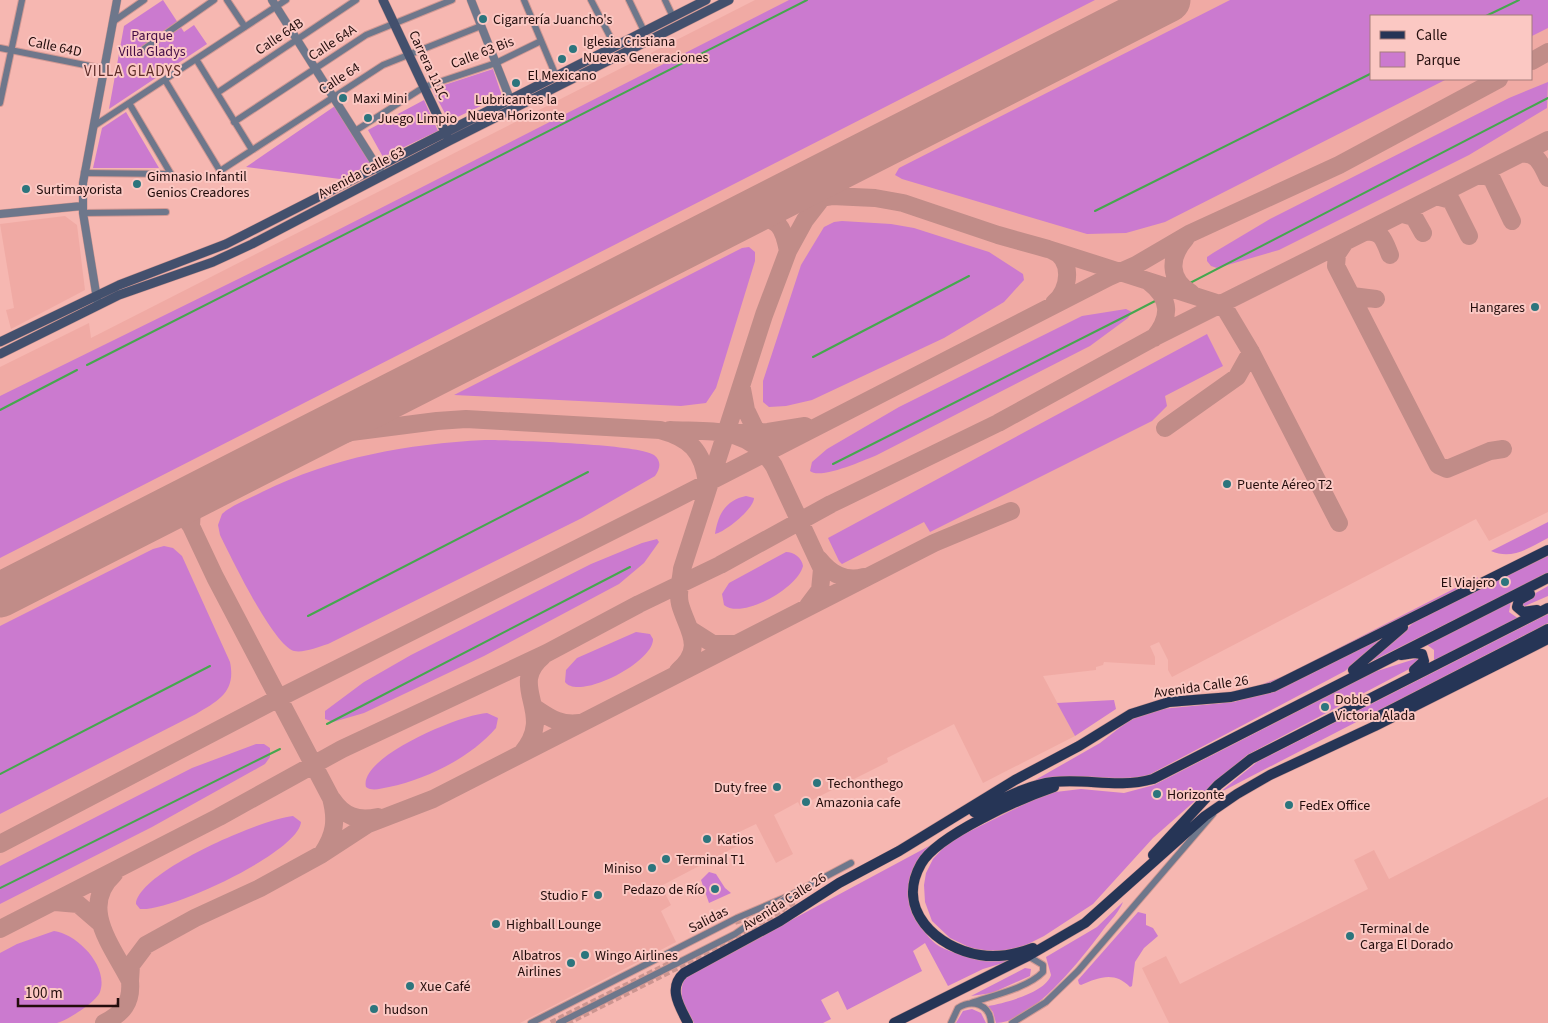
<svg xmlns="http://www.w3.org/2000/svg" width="1548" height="1023" font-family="'Source Sans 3',sans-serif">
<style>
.built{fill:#f0aaa4;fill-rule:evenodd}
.green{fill:#cb7acf}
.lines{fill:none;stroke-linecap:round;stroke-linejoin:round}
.stream{stroke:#45a74e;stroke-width:2}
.taxiway{stroke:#c18c88;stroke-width:18}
.runway{stroke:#c18c88;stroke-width:45}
.minor-tunnel{stroke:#cc9590;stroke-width:6;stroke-dasharray:6 3;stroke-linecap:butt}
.minor-casing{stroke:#d09893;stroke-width:8}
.tertiary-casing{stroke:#d09893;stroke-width:9}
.secondary-casing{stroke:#d09893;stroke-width:10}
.primary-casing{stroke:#d09893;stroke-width:11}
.minor{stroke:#6e778b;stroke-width:6}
.tertiary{stroke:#6e778b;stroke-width:8}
.secondary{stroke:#43506d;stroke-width:9}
.primary{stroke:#263556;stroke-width:10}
.minor-bridge-casing{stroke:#d09893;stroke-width:8;stroke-linecap:butt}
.minor-bridge{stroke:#6e778b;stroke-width:6}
.poi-dot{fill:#2c757d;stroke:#fbc8c3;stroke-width:2}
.labels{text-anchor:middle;stroke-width:4;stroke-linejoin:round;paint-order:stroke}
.poi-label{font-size:14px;fill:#230d0c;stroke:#fbc8c3;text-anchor:start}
.park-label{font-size:14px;fill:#430c46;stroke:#fbc8c3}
.street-label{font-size:14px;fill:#230d0c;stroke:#fbc8c3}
.neighbourhood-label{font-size:15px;letter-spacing:1px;fill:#5d2c28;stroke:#fbc8c3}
</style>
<rect width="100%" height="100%" fill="#f6b7b1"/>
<!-- built -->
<path class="built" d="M 755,0 L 1548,0 L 1548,512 L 1489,541 L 1476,519 L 1172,677 L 1168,670 L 1168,660 L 1159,642 L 1150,646 L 1155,657 L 1155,665 L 1104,662 L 1103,665 L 1096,667 L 1096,670 L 1043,676 L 1075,736 L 983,783 L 954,724 L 887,758 L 888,762 L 800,806 L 798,802 L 774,815 L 793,854 L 776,863 L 756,824 L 735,834 L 732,836 L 737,846 L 661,886 L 671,905 L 661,911 L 676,942 L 520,1023 L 0,1023 L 0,367 L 89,323 L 91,338 ZM 1372,16 L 1532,16 L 1532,79 L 1372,79 Z
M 65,216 L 77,225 L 85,290 L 11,329 L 6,310 L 14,308 L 0,224 Z
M 1548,797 L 1548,1023 L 1169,1023 L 1142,968 L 1166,956 L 1180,984 L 1368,889 L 1354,860 L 1374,850 L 1389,879 Z"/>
<!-- green -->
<path class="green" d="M 163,0 L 184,32 L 194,25 L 207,44 L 109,109 L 124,26 Z
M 789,0 L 1095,0 L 0,558 L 0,396 L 324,237 Z
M 1230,0 L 1548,0 L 1548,28 L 1532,36 L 1532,16 L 1372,16 L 1372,79 L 1447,79 L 1165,222 L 1126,233 L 1087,234 L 902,179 L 895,175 L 899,168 Z
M 493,69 L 502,96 L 449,121 L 432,89 Z
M 1548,82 L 1547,108 L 1469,155 L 1279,250 L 1217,268 L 1211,266 L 1207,261 L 1207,257 L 1213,253 L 1270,219 L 1509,98 Z
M 424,100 L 438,131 L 383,157 L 368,130 Z
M 335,106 L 371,164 L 340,179 L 246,167 Z
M 126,112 L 159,168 L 93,168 L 102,128 Z
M 842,221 L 891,224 L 914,228 L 989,252 L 1023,274 L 1024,280 L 1004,302 L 944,338 L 812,400 L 786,406 L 769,407 L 763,402 L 763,381 L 801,265 L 824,227 L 834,222 Z
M 749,247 L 755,252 L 755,261 L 716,388 L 706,403 L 681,406 L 454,395 L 742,248 Z
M 1126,309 L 1132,312 L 1128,318 L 1090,346 L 877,455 C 865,460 820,480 810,471 L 812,462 L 827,449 L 899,407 L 1082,316 Z
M 1207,334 L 1223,366 L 1165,396 L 1167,406 L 1152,421 L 930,532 L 924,522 L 842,564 L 839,561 L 828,538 Z
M 485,440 C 509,440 640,444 654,455 C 662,461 660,469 655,476 L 582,518 L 328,644 C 318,647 304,653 294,651 C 273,645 231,557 220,535 L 218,525 L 222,514 C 233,504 249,499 262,492 C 333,457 407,444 485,440 Z
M 746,496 L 754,498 C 754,509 725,532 715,534 C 718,514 726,500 746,496 Z
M 1548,522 L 1548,538 C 1529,548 1512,560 1491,551 Z
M 657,539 L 659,542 L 644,563 L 619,584 L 484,656 L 364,713 L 333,722 L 325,719 L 325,711 L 364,682 L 411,655 L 591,564 L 642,543 Z
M 164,546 L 173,548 L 182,556 L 230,662 C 236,691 220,700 196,714 L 0,814 L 0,626 L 153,549 Z
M 786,552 C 794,552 802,558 803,566 C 798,588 742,620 724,605 L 722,594 L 729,583 Z
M 1548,553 L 1548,573 L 1370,662 L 1414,622 Z
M 1477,577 L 1479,580 L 1285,679 L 1256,689 L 1221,694 L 1255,687 L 1284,676 Z
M 1548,586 L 1548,596 L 1525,606 L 1521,604 L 1522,601 Z
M 1511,601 L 1509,612 L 1519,619 L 1434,661 L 1434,650 L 1426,644 Z
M 1548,614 L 1548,623 L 1219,793 L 1257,762 Z
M 636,632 L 650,634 L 653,639 C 654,662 579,701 565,682 L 566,670 L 577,658 Z
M 1387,636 L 1345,671 L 1143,778 L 1030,783 L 1100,743 L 1127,722 L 1151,710 L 1234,702 L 1277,689 Z
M 1418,658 L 1419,662 L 1413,667 L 1247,755 L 1153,838 L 1093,904 L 1044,936 L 1018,949 L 995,951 L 973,949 L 950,938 L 932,921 L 925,902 L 924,885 L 926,873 L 933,859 L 950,841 L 1047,793 L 1081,789 L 1124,793 L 1154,785 L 1374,672 Z
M 1114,700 L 1116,709 L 1075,736 L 1057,703 Z
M 487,713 L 498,718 L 496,728 C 470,758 427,779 389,787 C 381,788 373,792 366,787 C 358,757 462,714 487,713 Z
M 256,744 L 264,744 L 270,748 L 270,757 L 265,764 L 152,827 L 0,904 L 0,866 L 192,768 Z
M 293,816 L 301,822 C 299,852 170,912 140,909 L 136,904 C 138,872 261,819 293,816 Z
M 931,845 L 914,873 C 916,886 919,920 924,930 C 942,964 995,955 1026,956 L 983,969 L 948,986 L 925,943 L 913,951 L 922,971 L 847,1010 L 838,991 L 821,1000 L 831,1019 L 823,1023 L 694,1023 C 686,1006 676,999 685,977 Z
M 709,872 L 716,874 L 725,888 L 731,893 L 709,903 L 701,880 Z
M 1123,902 C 1119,912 1110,921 1103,930 C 1083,957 1032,1023 996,1023 L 993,1012 L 988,1006 C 1006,1003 1046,992 1051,975 L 1046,957 L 1097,927 Z
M 1138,912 L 1146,914 L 1146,925 L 1153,928 L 1158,936 L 1144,948 L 1135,962 L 1132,986 L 1130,987 C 1115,971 1099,977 1081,985 L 1079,984 L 1078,980 Z
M 54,931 C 77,934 109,966 100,992 C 96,1002 68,1020 57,1023 C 43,1023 16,1023 0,1023 L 0,953 L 17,944 Z
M 1025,968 L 1031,969 L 1030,976 L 992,993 L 971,996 Z
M 972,1009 L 981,1013 L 986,1023 L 956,1023 L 963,1011 Z"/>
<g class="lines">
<!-- stream -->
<path class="stream" d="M 1486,16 L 1519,0
M 1095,211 L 1372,73
M 813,357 L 969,276
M 87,365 L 807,0
M 0,410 L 77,370
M 833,464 L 1128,315 L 1548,98
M 308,616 L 588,472
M 327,724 L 630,567
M 0,774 L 210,666
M 0,888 L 280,749"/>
<!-- taxiway -->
<path class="taxiway" d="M 1532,61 L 1548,52
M 1521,154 C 1537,151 1542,166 1548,178
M 1476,176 L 1486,176 L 1492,179 L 1512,221
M 1436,196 L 1451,200 L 1469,236
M 759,208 L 832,196 L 875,198 L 903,203 L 998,235 L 1048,249 L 1223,305 L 1251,352 L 1339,523
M 751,213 C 777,222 782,220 788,251
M 1403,214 L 1414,217 L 1423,233
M 1366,232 C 1382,229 1385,243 1390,255
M 1186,238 C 1169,257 1168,279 1191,293
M 1345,242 L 1337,254 L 1336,266 L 1438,465 L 1447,469 L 1490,451 L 1503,449
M 1051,250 C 1074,258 1070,291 1054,303
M 1149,282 C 1171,299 1171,317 1154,338
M 1352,296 L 1376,299
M 742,389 L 746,410 L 761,441
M 1165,428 L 1237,377 L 1251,352
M 670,430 C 712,432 748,426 774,466 L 822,569 L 820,590 L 808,606
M 737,433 L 768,432 L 805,426
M 251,467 L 351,432 L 437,421 L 466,419 L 660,430 C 690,438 703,451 707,483
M 203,492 L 199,495 L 192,508 L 191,526 L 215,577 L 331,798 C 337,820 335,835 322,854
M 161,513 C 175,510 184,515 191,526
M 819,559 C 831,574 845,582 864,577
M 691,630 L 713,644 L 734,644
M 678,671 C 706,647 687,630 680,604 C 677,592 681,581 682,569 L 764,315 L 788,251 L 805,220 L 822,198 L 888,143
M 535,708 C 550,718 561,726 580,723
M 522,753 C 557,712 506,687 543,656
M 332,799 C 344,817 358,821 378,817
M 0,844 L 279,698 L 662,506 L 1109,277 L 1136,265 L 1189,234 L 1339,165 L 1499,79
M 55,902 L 78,904 L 100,923
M 0,929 L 219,817 L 342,749 L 547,653 L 639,604 L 720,565 L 831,504 L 998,423 L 1153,338 L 1548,140
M 130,981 L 131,965 L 146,945 L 195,918 L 260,888 L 322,854 L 368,824 L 433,799 L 934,543 L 1011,511
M 104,1023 C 123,1013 132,1003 130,981 C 113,947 78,907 114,874"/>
<!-- runway -->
<path class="runway" d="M 0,595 L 1168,0"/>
<!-- minor-tunnel -->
<path class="minor-tunnel" d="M 781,909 L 795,902
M 735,922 L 784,906
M 551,1023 L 675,961
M 567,1023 L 742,935 L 784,909"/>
<defs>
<path id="minor" d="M 227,0 L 245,27
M 524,0 L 556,76
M 591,0 L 615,46
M 629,0 L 644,31
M 665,0 L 673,17
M 114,21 L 144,0
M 0,48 L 105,69
M 144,49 L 214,0
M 196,59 L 252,150
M 165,80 L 220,171 L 383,65 L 481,26
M 217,93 L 356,0
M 0,103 L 22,0
M 129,103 L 171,174
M 234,122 L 366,35 L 452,0
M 94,126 L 286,0
M 355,131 L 424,87 L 496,63 L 541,41
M 84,173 L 171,174
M 83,213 L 166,212
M 971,1003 C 991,996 1028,988 1043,972 L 1043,965 L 1028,956
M 531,1023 L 737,918 L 791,895 L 851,863
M 951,1023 L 958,1008 C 972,999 990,1004 991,1023
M 1012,1023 L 1046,1002 L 1078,971 L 1213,814"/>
<path id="tertiary" d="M 272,0 L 383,176
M 471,0 L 510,99
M 0,214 L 82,206
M 98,305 L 83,213 L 83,183 L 117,0"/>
<path id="secondary" d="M 383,0 L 448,138
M 0,342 L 119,285 L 226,244 L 706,0
M 0,354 L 119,295 L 213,262 L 252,244 L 449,141 L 729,0"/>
<path id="primary" d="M 1530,594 L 1519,600 L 1517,607 L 1523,612 L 1537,610
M 1401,655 L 1414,653 L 1422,654 L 1424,661 L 1414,670
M 1353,670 L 1403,627
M 1381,715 L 1548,629
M 974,812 C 999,801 1026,785 1053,782 C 1089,778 1116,789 1153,779 L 1548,578
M 1153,855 L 1218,785 L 1251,759 L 1548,608
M 1033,948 C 1017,954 997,958 980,955 C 937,948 895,910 921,864 C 937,835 1022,798 1054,787
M 688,1023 C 680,1007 667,988 684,973 L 780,921 L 839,883 L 899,851 L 1015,780 L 1079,746 L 1131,714 L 1169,702 L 1231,697 L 1273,687 L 1548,550
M 894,1023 L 1028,956 L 1085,923 L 1205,816 L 1237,794 L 1270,775 L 1375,726 L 1548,639"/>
</defs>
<!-- minor casing -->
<use href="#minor" class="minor-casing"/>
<!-- tertiary casing -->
<use href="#tertiary" class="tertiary-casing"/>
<!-- secondary casing -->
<use href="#secondary" class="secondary-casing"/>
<!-- primary casing -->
<use href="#primary" class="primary-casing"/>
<!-- minor -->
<use href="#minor" class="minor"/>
<!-- tertiary -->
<use href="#tertiary" class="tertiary"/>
<!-- secondary -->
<use href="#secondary" class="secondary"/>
<!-- primary -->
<use href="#primary" class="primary"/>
<defs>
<path id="minor-bridge" d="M 559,1023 L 735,934 L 791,895"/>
</defs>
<!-- minor-bridge casing -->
<use href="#minor-bridge" class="minor-bridge-casing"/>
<!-- minor-bridge -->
<use href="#minor-bridge" class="minor-bridge"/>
</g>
<!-- markers -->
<g class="poi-dot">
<circle cx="483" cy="19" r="5"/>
<circle cx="573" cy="49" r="5"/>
<circle cx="562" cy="59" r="5"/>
<circle cx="516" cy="83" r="5"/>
<circle cx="343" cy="98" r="5"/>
<circle cx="368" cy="118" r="5"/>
<circle cx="137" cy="184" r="5"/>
<circle cx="26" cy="189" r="5"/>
<circle cx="1535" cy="307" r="5"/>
<circle cx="1227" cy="484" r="5"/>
<circle cx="1505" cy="582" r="5"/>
<circle cx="1325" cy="707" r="5"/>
<circle cx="817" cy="783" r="5"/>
<circle cx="777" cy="787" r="5"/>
<circle cx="1157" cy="794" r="5"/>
<circle cx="806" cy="802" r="5"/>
<circle cx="1289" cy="805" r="5"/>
<circle cx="707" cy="839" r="5"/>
<circle cx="666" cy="859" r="5"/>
<circle cx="652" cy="868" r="5"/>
<circle cx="715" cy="889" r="5"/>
<circle cx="598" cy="895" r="5"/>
<circle cx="496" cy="924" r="5"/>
<circle cx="1350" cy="936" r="5"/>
<circle cx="585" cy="955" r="5"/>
<circle cx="571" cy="963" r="5"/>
<circle cx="410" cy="986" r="5"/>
<circle cx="374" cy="1009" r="5"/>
</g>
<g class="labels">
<!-- poi labels -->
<g class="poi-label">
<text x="493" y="24">Cigarrería Juancho's</text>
<text x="583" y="46">Iglesia Cristiana<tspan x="583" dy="16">Nuevas Generaciones</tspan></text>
<text x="562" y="80" text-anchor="middle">El Mexicano</text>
<text x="353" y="103">Maxi Mini</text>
<text x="516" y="104" text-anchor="middle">Lubricantes la<tspan x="516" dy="16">Nueva Horizonte</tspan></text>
<text x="378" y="123">Juego Limpio</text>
<text x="147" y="181">Gimnasio Infantil<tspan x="147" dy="16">Genios Creadores</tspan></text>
<text x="36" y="194">Surtimayorista</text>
<text x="1525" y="312" text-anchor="end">Hangares</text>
<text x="1237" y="489">Puente Aéreo T2</text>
<text x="1495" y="587" text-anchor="end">El Viajero</text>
<text x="1335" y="704">Doble<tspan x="1335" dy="16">Victoria Alada</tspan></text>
<text x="827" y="788">Techonthego</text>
<text x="767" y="792" text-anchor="end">Duty free</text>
<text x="1167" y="799">Horizonte</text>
<text x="816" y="807">Amazonia cafe</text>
<text x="1299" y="810">FedEx Office</text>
<text x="717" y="844">Katios</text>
<text x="676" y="864">Terminal T1</text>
<text x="642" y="873" text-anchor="end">Miniso</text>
<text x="705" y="894" text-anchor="end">Pedazo de Río</text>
<text x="588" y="900" text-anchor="end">Studio F</text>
<text x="506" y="929">Highball Lounge</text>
<text x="1360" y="933">Terminal de<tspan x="1360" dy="16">Carga El Dorado</tspan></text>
<text x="561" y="960" text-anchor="end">Albatros<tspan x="561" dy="16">Airlines</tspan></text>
<text x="595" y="960">Wingo Airlines</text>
<text x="420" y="991">Xue Café</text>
<text x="384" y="1014">hudson</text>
</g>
<!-- park labels -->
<g class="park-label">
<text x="152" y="40">Parque<tspan x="152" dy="16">Villa Gladys</tspan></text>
</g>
<!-- street labels -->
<g class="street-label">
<text transform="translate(279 36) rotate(-34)" y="5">Calle 64B</text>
<text transform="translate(332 42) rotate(-33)" y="5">Calle 64A</text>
<text transform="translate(55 46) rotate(12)" y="5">Calle 64D</text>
<text transform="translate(482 52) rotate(-21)" y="5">Calle 63 Bis</text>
<text transform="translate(429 65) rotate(65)" y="5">Carrera 111C</text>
<text transform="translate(339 78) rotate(-33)" y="5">Calle 64</text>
<text transform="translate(361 172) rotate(-28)" y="5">Avenida Calle 63</text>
<text transform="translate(1201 686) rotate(-8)" y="5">Avenida Calle 26</text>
<text transform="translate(784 901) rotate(-32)" y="5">Avenida Calle 26</text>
<text transform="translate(708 919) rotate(-27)" y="5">Salidas</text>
</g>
<!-- neighbourhood labels -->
<g class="neighbourhood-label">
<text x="133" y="76">VILLA GLADYS</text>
</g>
</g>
<!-- legend -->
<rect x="1370" y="15" width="162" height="65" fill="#fbc8c3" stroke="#a57d7a"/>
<rect x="1380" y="31" width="25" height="8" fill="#263556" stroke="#a57d7a"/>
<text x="1416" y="40" font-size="15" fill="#230d0c">Calle</text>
<rect x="1380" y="52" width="25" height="15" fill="#cb7acf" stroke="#a57d7a"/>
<text x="1416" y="65" font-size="15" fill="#230d0c">Parque</text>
<!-- scale -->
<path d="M18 998v8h100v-8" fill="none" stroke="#230d0c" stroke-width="2.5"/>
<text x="25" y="998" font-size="15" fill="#230d0c" stroke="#fbc8c3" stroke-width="4" paint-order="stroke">100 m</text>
</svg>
